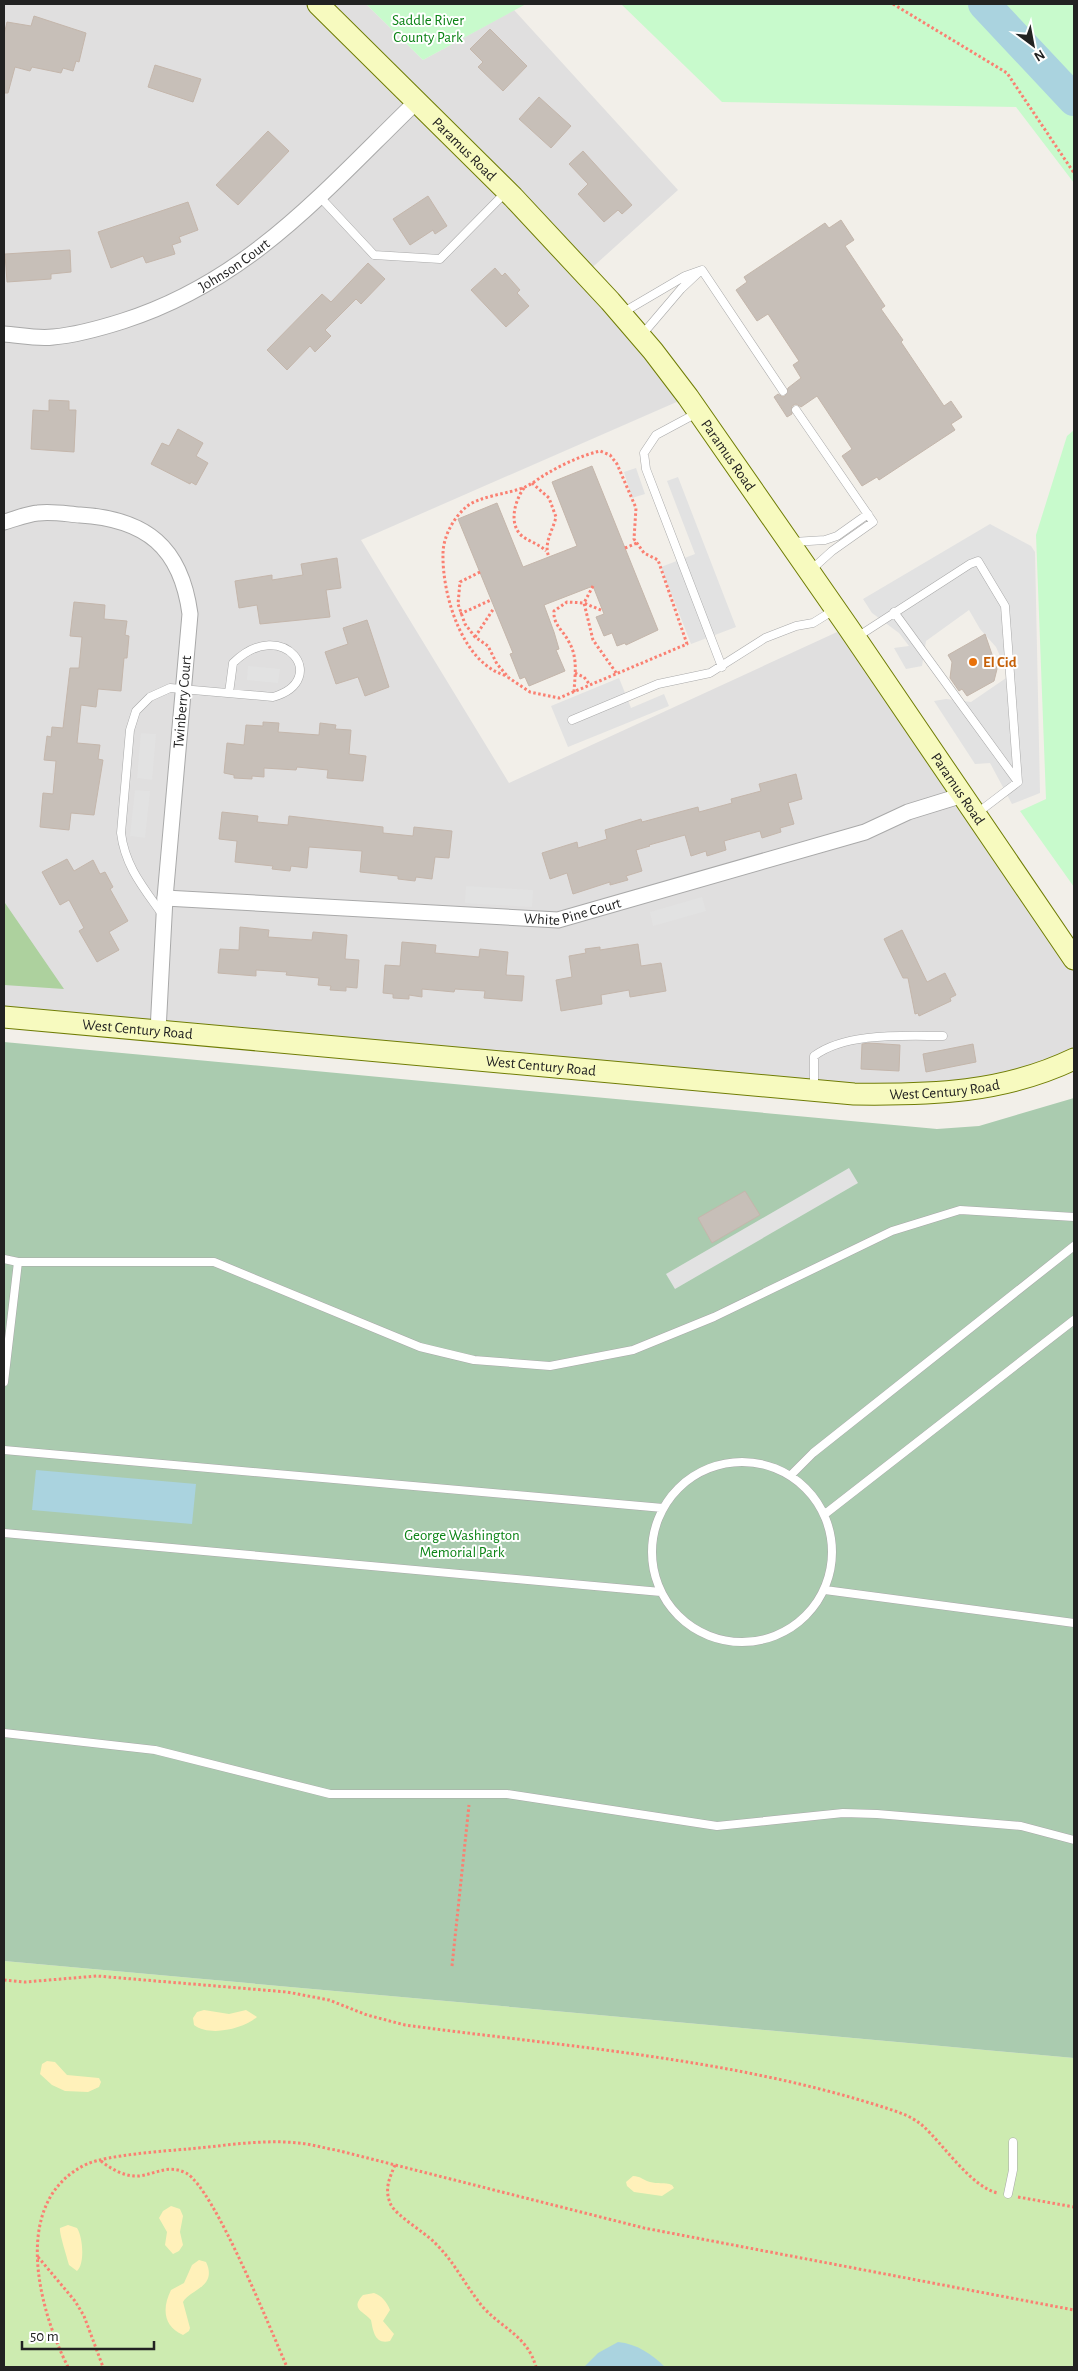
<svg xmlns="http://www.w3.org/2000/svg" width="1078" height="2371" font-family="'Alegreya Sans',sans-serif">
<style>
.residential{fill:#e0dfdf}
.grass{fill:#cdebb0}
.forest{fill:#add19e}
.sand{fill:#fff1ba}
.cemetery{fill:#aacbaf}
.park{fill:#c8facc}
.parking{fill:#e2e2e2}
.water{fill:#aad3df}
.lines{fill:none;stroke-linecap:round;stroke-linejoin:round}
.river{stroke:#aad3df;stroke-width:32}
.building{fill:#c7bfb8;stroke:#c4b6ab}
.service-casing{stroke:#a9a9a9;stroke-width:9}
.minor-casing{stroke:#a9a9a9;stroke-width:17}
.secondary-casing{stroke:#707d05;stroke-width:23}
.path{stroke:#fa8072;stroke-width:3;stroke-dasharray:2.5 2.5;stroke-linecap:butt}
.service{stroke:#fff;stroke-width:8}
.minor{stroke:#fff;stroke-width:15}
.secondary{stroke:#f7fabf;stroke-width:21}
.food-dot{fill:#e8710a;stroke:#fff;stroke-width:2}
.labels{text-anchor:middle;stroke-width:4;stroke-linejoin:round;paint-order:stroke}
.park-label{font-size:15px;fill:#0c8416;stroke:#fff}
.street-label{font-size:15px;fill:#222;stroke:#fff}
.food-label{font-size:15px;font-weight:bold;fill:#c56008;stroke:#fff;text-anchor:start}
</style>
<rect width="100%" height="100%" fill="#f2efe9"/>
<!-- residential -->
<path class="residential" d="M 4,4 L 366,4 L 423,60 L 514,10 L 678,190 L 585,274 L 688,397 L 361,540 L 509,783 L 848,627 L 1074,959 L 1074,1059 L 959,1092 L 4,1017 Z"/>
<!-- grass -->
<path class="grass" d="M 4,1961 L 1074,2058 L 1074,2367 L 4,2367 Z"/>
<!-- forest -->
<path class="forest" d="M 4,874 L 5,903 L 64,989 L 4,985 Z"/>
<!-- sand -->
<path class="sand" d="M 204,2010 L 229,2014 L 246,2010 L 257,2017 C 243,2029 210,2037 194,2025 L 193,2018 L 197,2012 Z
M 47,2061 L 55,2062 L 67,2075 L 99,2078 L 101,2082 L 99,2087 L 88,2092 L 65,2091 L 52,2085 L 40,2074 L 42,2064 Z
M 633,2176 C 640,2176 643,2180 650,2182 C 657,2184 665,2182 672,2185 L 674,2188 L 662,2196 L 634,2192 L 627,2186 L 626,2182 Z
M 171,2206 L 180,2209 L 183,2216 L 180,2232 L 183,2245 L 179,2251 L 173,2254 L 165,2245 L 167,2232 L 159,2218 L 163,2211 Z
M 68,2225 L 77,2228 C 83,2237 85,2264 77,2271 L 69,2265 C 67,2257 59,2233 60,2228 Z
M 199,2260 L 206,2262 C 218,2287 189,2290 183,2302 L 190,2328 L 189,2331 L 183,2335 C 163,2326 162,2308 171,2290 L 184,2283 L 192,2265 Z
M 374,2293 C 382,2296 387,2302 390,2310 L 383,2321 L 394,2334 L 390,2341 C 375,2345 373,2331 371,2320 C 363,2311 350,2309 363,2295 Z"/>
<!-- cemetery -->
<path class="cemetery" d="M 4,1042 L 937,1129 L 979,1126 L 1074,1098 L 1074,2058 L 4,1961 Z"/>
<!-- park -->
<path class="park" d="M 366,4 L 526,4 L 423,60 Z
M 621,4 L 1074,4 L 1074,183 L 1016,107 L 722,102 Z
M 1074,430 L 1074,887 L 1020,811 L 1046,799 L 1036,535 L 1067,436 Z"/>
<!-- parking -->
<path class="parking" d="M 636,468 L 645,494 L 632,498 L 624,472 Z
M 678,477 L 736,627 L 691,644 L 661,567 L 695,554 L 667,481 Z
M 990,524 L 1031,546 L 1035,552 L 1040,793 L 1012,804 L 990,763 L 975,764 L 934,701 L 946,699 L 971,702 L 1009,676 L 996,647 L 980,629 L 969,610 L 926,641 L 922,666 L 906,669 L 894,648 L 909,646 L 899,633 L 872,613 L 863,599 Z
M 248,666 L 280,669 L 278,683 L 247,680 Z
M 619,678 L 631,708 L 664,694 L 669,706 L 568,747 L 551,706 Z
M 141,733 L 156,734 L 152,780 L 137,778 Z
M 135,790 L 150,791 L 145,838 L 130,836 Z
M 466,886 L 533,890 L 532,907 L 465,903 Z
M 702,897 L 706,911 L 653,926 L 650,912 Z
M 849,1168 L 858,1183 L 675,1289 L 666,1274 Z"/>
<!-- water -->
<path class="water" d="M 36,1470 L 196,1484 L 192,1524 L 32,1510 Z
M 618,2342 C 637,2344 652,2354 665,2367 L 584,2367 L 598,2353 Z"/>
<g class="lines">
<!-- river -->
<path class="river" d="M 984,4 L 1074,100"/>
</g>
<!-- building -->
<path class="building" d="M 34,16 L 86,33 L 79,62 L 76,61 L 73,71 L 63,68 L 61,73 L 32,67 L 30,71 L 15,67 L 8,93 L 4,93 L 4,35 L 7,22 L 31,26 Z
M 490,29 L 527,66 L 503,91 L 478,67 L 483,62 L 470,49 Z
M 155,65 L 201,79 L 193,102 L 148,87 Z
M 539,97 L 571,126 L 551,148 L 519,119 Z
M 268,131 L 289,151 L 238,205 L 216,185 Z
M 583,151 L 632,205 L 622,214 L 618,210 L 604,222 L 578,194 L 588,184 L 569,164 Z
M 428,196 L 447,226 L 435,234 L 433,230 L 410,245 L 393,219 Z
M 188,202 L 198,230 L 179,237 L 181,242 L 172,245 L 175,254 L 146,263 L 143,256 L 111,268 L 98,232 Z
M 841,220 L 854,240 L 845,246 L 885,306 L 881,309 L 903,340 L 901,342 L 944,406 L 951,401 L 962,417 L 951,424 L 955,430 L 879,480 L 877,477 L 862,486 L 842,456 L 852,449 L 817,396 L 801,407 L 796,404 L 792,406 L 792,414 L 787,417 L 774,397 L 778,394 L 783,397 L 786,395 L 788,388 L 801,378 L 793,365 L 799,361 L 768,314 L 757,321 L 736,290 L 747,282 L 744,277 L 825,223 L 829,228 Z
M 70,250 L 71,272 L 51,274 L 51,279 L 7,282 L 5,254 Z
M 368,263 L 385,279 L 361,304 L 356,299 L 325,330 L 331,336 L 315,352 L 310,346 L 287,370 L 267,350 L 322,294 L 331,302 Z
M 495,268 L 502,276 L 505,273 L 520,290 L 517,293 L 529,306 L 506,327 L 471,290 Z
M 49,400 L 69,401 L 69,410 L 76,410 L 74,452 L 31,449 L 33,410 L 49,411 Z
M 178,429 L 203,443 L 196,456 L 208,463 L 196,485 L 191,482 L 190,484 L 151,464 L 162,443 L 169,446 Z
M 592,466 L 658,630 L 626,645 L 625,643 L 617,646 L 612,633 L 604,636 L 596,617 L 604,614 L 593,586 L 544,605 L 554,632 L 559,649 L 556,650 L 565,671 L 529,686 L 525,677 L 520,679 L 510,654 L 513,653 L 458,519 L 497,503 L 523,567 L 577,546 L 552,482 Z
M 337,558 L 341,588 L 326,590 L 330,617 L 260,624 L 257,605 L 239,608 L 235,581 L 272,575 L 272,580 L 303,575 L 301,564 Z
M 74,602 L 105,605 L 104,619 L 127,621 L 125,635 L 129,636 L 127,658 L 124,658 L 121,691 L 98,689 L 96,707 L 81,705 L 77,743 L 100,745 L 98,759 L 103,760 L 94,815 L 71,813 L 69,830 L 40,827 L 43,793 L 53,794 L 56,761 L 44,760 L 47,736 L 51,737 L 52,727 L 63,728 L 70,668 L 79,668 L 82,637 L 70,636 Z
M 367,620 L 389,687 L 365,696 L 358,677 L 336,684 L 325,652 L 348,644 L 343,628 Z
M 985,634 L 997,669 L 994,681 L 967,696 L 962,689 L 959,691 L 950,678 L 952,662 L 948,655 Z
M 263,722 L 279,723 L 278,732 L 319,735 L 320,723 L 336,725 L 335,729 L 351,730 L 349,754 L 366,756 L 363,781 L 327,778 L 328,770 L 297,767 L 296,770 L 264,768 L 264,777 L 252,776 L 252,779 L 234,778 L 234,775 L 224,773 L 227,743 L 244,745 L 246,725 L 263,726 Z
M 796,774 L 802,799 L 788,803 L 794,824 L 780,828 L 781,832 L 762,838 L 760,831 L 724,841 L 726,850 L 707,856 L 706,851 L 691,856 L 685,835 L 649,845 L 650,846 L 636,850 L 642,871 L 626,876 L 628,880 L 610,885 L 610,882 L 573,894 L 567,873 L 550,879 L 542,853 L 577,842 L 578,848 L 607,839 L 605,830 L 641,819 L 642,822 L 698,807 L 699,812 L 732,803 L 731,799 L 761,791 L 759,784 Z
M 222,812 L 258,816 L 257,822 L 288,825 L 289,816 L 383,827 L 383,833 L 413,836 L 414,827 L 452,831 L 449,858 L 435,857 L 432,879 L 416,877 L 415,881 L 398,879 L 398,876 L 360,872 L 362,851 L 309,847 L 307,868 L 291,866 L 290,871 L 272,869 L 273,866 L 235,862 L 237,841 L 219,839 Z
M 67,859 L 74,871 L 93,860 L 100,874 L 105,872 L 113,887 L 110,889 L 128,921 L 109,932 L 119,950 L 97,962 L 79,931 L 84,928 L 69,900 L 60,905 L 42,872 Z
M 240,927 L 269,930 L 268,937 L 312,940 L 313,932 L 347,935 L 345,959 L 359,960 L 357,988 L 346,987 L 346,991 L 330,990 L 331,986 L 318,985 L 319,978 L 286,975 L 287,972 L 256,970 L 256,976 L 218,973 L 220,949 L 239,950 Z
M 902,930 L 927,982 L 945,973 L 956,995 L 950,998 L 951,1001 L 919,1016 L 918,1013 L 915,1014 L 908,978 L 903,978 L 884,939 Z
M 402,942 L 436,945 L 435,953 L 479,957 L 480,949 L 508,952 L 506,975 L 524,976 L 522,1001 L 484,998 L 485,991 L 455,989 L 454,992 L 422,989 L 422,997 L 409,995 L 409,999 L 393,998 L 393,994 L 383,993 L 385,965 L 400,966 Z
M 638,944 L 641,966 L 661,963 L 666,991 L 630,997 L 629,990 L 601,995 L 602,1004 L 561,1011 L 556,980 L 572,977 L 569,956 L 586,953 L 585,949 L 600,947 L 600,950 Z
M 869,1043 L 900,1045 L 899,1071 L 861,1069 L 862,1044 Z
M 973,1044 L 976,1062 L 926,1072 L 923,1054 Z
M 745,1191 L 760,1215 L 712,1243 L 698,1218 Z"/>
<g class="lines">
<defs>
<path id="service" d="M 319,196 L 374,255 L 440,259 L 506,192
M 702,270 L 783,391
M 622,313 L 685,276 L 702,270
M 641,336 L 681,289 L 698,273
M 796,410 L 873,522 L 832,551 L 811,570
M 697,413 L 656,435 L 644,453 L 646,469 L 722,667
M 793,542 L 825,540 L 837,536 L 868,514
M 894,612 L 1018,782
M 857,637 L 970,564 L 978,561 L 1005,606 L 1018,782
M 572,720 L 658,684 L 710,673 L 765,638 L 796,626 L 813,623 L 834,610
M 976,814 L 1018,782
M 162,914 C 143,887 125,866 121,833 L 130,730 L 136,711 L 150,697 L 170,688 L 273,697 C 332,680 283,614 233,663 L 229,693
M 814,1088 L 814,1056 C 846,1032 904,1036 943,1036
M 4,1259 L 18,1262 L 214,1262 L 420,1347 L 474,1360 L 550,1366 L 633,1350 L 714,1317 L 892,1231 L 960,1210 L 1074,1217
M 4,1382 L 18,1262
M 4,1450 L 663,1508
M652 1552a90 90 0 1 1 180 0a90 90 0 1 1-180 0Z
M 791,1475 L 813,1453 L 1074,1246
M 825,1514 L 1074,1320
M 4,1533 L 661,1592
M 825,1590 L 1074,1623
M 4,1733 L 155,1750 L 330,1794 L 507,1794 L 717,1826 L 843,1813 L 877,1814 L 1021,1826 L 1074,1840
M 1008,2194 L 1013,2170 L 1013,2142"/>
<g id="minor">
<path id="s1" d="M 4,334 C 19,335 37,339 53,337 C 76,335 101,328 123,321 C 249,281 325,190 417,101"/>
<path d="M 4,522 C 15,519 27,514 38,513 C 51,511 67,514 80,515 C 146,519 181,547 190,614 L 165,898 L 158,1031"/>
<path id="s2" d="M 165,898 L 558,920 L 865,832 L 908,812 L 963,795"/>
</g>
<g id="secondary">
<path id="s3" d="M 318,4 L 513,197 L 610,301 L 653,351 L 688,397 L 848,627 L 1074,959"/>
<path id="s4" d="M 4,1017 L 854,1094 C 932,1095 1003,1093 1074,1059"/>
</g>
</defs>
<!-- service casing -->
<use href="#service" class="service-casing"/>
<!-- minor casing -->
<use href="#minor" class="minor-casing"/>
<!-- secondary casing -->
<use href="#secondary" class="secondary-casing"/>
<!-- path -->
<path class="path" d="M 893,4 L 1007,73 L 1074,173
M 532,483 L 549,498 L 556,517 C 553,530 543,544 549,557
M 524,488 C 515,500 508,524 522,536 C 530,542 539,544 546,551
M 625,548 L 637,543
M 480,572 L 460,582 L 458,604 L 465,624 L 475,637 L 488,646 L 497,664 L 509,678 L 530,692 L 559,698 L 687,644 L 658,560 L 644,553 L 634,539 L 636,508 L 617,464 L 610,455 L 600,451 C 583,455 563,464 548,473 C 540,477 534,483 525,487 C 509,494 477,496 465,508 C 453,519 443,537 443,554 C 442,595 463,666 508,676
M 593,586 L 584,603 L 593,640 L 617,674
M 460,614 L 491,600
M 475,637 L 494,608
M 575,673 L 584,677 L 590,685
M 574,692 C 575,674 578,658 569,642 C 563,630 553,625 554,611 L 567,602 L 584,603 L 603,611
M 452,1966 L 469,1805
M 4,1980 L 25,1982 L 97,1976 L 287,1992 L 329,2000 L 367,2015 L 405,2025 C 567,2047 733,2058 889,2109 C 901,2113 913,2117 923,2126 C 943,2144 972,2188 998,2193
M 101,2161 C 111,2169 125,2177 139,2176 C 156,2174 168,2164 186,2173 C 214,2188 271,2331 287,2367
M 395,2165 C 389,2179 384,2190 391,2205 C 397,2216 424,2232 434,2242 C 454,2261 465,2285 482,2306 C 502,2329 527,2335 536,2367
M 1018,2197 L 1074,2207
M 38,2257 L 75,2301 L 84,2316 L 103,2367
M 68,2367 C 38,2308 10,2200 87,2164 C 108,2155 164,2151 188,2149 C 224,2146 262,2139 298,2143 C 311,2144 323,2148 336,2150 L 644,2228 L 1074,2310"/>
<!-- service -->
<use href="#service" class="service"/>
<!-- minor -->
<use href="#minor" class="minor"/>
<!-- secondary -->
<use href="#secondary" class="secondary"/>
</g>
<!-- markers -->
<circle class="food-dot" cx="973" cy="662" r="5"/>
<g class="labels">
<!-- park labels -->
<g class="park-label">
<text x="428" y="25">Saddle River<tspan x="428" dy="17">County Park</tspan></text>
<text x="462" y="1540">George Washington<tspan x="462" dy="17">Memorial Park</tspan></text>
</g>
<!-- street labels -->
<g class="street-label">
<text dy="5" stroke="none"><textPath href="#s3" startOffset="206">Paramus Road</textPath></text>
<text dy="5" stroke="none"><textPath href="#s1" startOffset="246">Johnson Court</textPath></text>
<text dy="5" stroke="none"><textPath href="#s3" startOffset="611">Paramus Road</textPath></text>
<text transform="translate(182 702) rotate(-85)" y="5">Twinberry Court</text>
<text dy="5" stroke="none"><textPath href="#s3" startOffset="1016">Paramus Road</textPath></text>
<text dy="5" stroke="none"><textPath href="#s2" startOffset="409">White Pine Court</textPath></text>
<text dy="5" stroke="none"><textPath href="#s4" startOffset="134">West Century Road</textPath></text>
<text dy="5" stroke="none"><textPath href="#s4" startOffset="539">West Century Road</textPath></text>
<text dy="5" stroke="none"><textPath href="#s4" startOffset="944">West Century Road</textPath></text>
</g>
<!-- food labels -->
<g class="food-label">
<text x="983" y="667">El Cid</text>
</g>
</g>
<!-- border -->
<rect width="1078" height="2371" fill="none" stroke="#222222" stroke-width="10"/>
<!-- north arrow -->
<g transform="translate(1033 45) rotate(148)" stroke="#ffffff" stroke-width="4" paint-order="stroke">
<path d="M0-4L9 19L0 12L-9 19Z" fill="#222222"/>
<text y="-8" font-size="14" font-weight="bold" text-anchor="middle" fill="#222222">N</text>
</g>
<!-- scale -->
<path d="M22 2341v8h132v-8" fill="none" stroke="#222222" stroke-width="2.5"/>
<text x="30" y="2341" font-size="15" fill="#222222" stroke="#ffffff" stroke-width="4" paint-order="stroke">50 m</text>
</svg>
